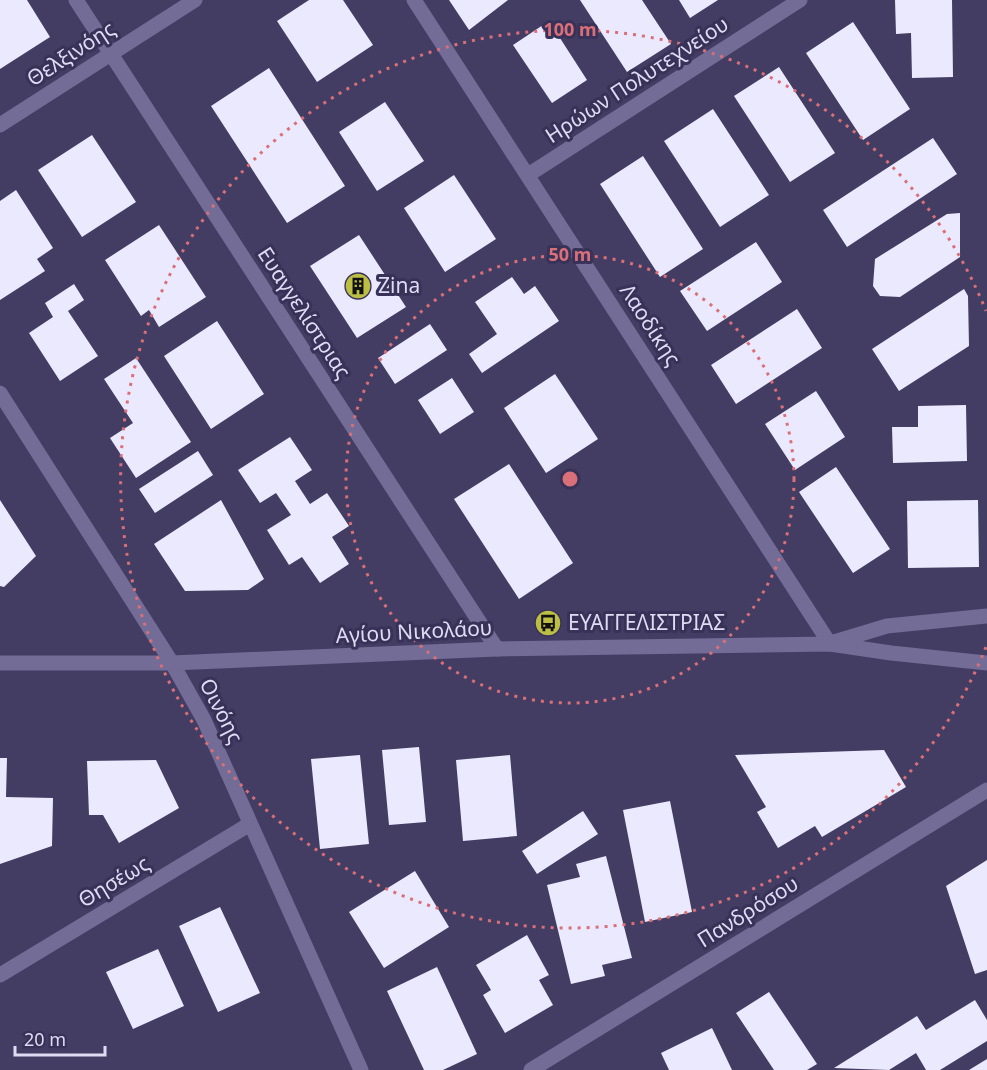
<svg xmlns="http://www.w3.org/2000/svg" width="987" height="1070" font-family="'Noto Sans',sans-serif">
<style>
.building{fill:#ebe9fd}
.lines{fill:none;stroke-linecap:round;stroke-linejoin:round}
.street{stroke:#726c96;stroke-width:15}
.secondary{stroke:#726c96;stroke-width:15}
.ring{fill:none;stroke:#d97079;stroke-width:3;stroke-dasharray:3 6}
.labels{text-anchor:middle;stroke-width:6;stroke-linejoin:round;paint-order:stroke}
.street-label{font-size:21px;fill:#dedbf3;stroke:#393258}
.poi-label{font-size:21px;fill:#dedbf3;stroke:#393258;text-anchor:start}
.centre{fill:#d97079;stroke:#393258;stroke-width:3}
.ring-label{font-size:18px;text-anchor:middle;font-weight:bold;fill:#d97079;stroke:#393258;stroke-width:6;stroke-linejoin:round;paint-order:stroke}
</style>
<rect width="100%" height="100%" fill="#433d63"/>
<!-- building -->
<path class="building" d="M 0,0 L 27,0 L 50,37 L 0,69 Z
M 309,0 L 343,0 L 373,45 L 317,82 L 277,21 Z
M 449,0 L 508,0 L 469,30 Z
M 580,0 L 642,0 L 671,44 L 627,72 Z
M 679,0 L 718,0 L 690,18 Z
M 895,0 L 952,0 L 953,77 L 912,78 L 911,33 L 896,34 Z
M 549,21 L 587,80 L 552,103 L 513,45 Z
M 853,22 L 910,109 L 863,140 L 806,53 Z
M 779,67 L 835,153 L 790,182 L 734,96 Z
M 269,68 L 345,186 L 287,223 L 211,106 Z
M 385,102 L 424,161 L 377,191 L 339,132 Z
M 713,109 L 769,195 L 720,227 L 664,141 Z
M 92,135 L 136,202 L 82,237 L 38,170 Z
M 933,138 L 957,174 L 847,247 L 823,210 Z
M 643,156 L 703,249 L 660,277 L 600,184 Z
M 454,175 L 496,239 L 445,272 L 404,208 Z
M 16,190 L 53,248 L 37,259 L 45,271 L 0,300 L 0,201 Z
M 960,213 L 960,257 L 900,297 L 880,296 L 873,286 L 875,259 L 947,214 Z
M 159,225 L 206,297 L 159,327 L 149,310 L 141,316 L 105,260 Z
M 359,235 L 406,307 L 357,338 L 310,266 Z
M 756,242 L 782,282 L 707,331 L 680,291 Z
M 512,277 L 524,294 L 535,286 L 559,321 L 482,373 L 469,354 L 497,334 L 475,302 Z
M 74,284 L 84,300 L 68,311 L 98,356 L 60,381 L 29,333 L 53,317 L 45,303 Z
M 964,289 L 968,296 L 969,346 L 899,391 L 872,349 Z
M 797,309 L 822,348 L 736,404 L 711,365 Z
M 217,321 L 264,394 L 211,429 L 164,356 Z
M 430,324 L 447,350 L 395,384 L 378,358 Z
M 136,358 L 191,442 L 136,478 L 110,438 L 133,423 L 104,379 Z
M 555,374 L 598,439 L 546,473 L 504,408 Z
M 452,378 L 474,412 L 440,434 L 418,400 Z
M 816,391 L 845,437 L 795,470 L 765,424 Z
M 966,405 L 967,461 L 893,463 L 892,427 L 918,427 L 918,406 Z
M 290,437 L 312,470 L 295,481 L 310,504 L 327,493 L 349,526 L 332,537 L 349,564 L 320,583 L 302,557 L 289,565 L 267,530 L 291,515 L 276,493 L 260,503 L 238,470 Z
M 198,451 L 213,475 L 155,513 L 139,489 Z
M 509,464 L 573,563 L 519,599 L 454,499 Z
M 836,467 L 890,549 L 853,573 L 799,492 Z
M 0,500 L 36,556 L 4,587 L 0,586 Z
M 221,500 L 264,579 L 248,590 L 185,591 L 154,544 Z
M 978,500 L 979,567 L 908,568 L 907,501 Z
M 419,747 L 426,822 L 389,825 L 382,750 Z
M 884,750 L 906,787 L 822,837 L 815,826 L 778,848 L 757,812 L 766,807 L 735,755 Z
M 360,755 L 369,844 L 320,849 L 311,759 Z
M 510,755 L 517,836 L 463,841 L 456,760 Z
M 0,758 L 7,758 L 6,797 L 53,798 L 52,846 L 0,864 Z
M 156,760 L 179,808 L 119,843 L 103,815 L 89,815 L 87,761 Z
M 670,801 L 692,912 L 645,922 L 623,810 Z
M 583,811 L 598,834 L 537,874 L 522,851 Z
M 606,856 L 632,958 L 602,965 L 605,976 L 571,984 L 547,885 L 580,877 L 576,864 Z
M 987,860 L 987,970 L 975,974 L 946,886 Z
M 415,871 L 449,927 L 384,968 L 349,912 Z
M 220,907 L 260,993 L 218,1012 L 179,926 Z
M 527,935 L 549,975 L 539,980 L 553,1005 L 505,1033 L 483,995 L 491,990 L 476,965 Z
M 158,949 L 184,1006 L 133,1029 L 106,972 Z
M 437,967 L 477,1054 L 443,1070 L 424,1070 L 387,991 Z
M 769,992 L 817,1064 L 807,1070 L 774,1070 L 736,1013 Z
M 975,1000 L 987,1020 L 987,1041 L 940,1070 L 926,1070 L 916,1053 L 889,1070 L 834,1068 L 917,1016 L 926,1030 Z
M 712,1028 L 732,1070 L 669,1070 L 661,1053 Z
M 987,1059 L 987,1070 L 969,1070 Z"/>
<g class="lines">
<!-- street -->
<path class="street" d="M 76,0 L 497,649
M 414,0 L 830,644
M 0,125 L 195,0
M 528,175 L 800,0
M 0,393 L 172,663 L 204,720 L 361,1070
M 0,975 L 250,824
M 531,1070 L 987,790"/>
<!-- secondary -->
<path class="secondary" d="M 834,642 L 887,626 L 987,616
M 0,663 L 172,663 L 497,649 L 830,644 L 891,653 L 987,663"/>
</g>
<!-- distance rings -->
<g class="ring">
<circle cx="570" cy="479" r="224"/>
<path d="M986 647A449 449 0 1 1 986 311"/>
</g>
<!-- icons -->
<defs>
<symbol id="building-disc" viewBox="-11 -11 22 22"><circle r="9.5" fill="#bcbf44" stroke="#393258"/><path d="M-4-6H4V6H1V3H-1V6H-4ZM-2.5-4.3h1.7v1.8h-1.7ZM.8-4.3h1.7v1.8H.8ZM-2.5-1h1.7V.8h-1.7ZM.8-1h1.7V.8H.8Z" fill="#111"/></symbol>
<symbol id="bus-disc" viewBox="-11 -11 22 22"><circle r="9.5" fill="#bcbf44" stroke="#393258"/><path d="M-5-6H5V4H4V6H2V4H-2V6H-4V4H-5ZM-3.5-4V0h7V-4ZM-3.5 1.2v1.5H-2V1.2ZM2 1.2v1.5H3.5V1.2Z" fill="#111"/></symbol>
</defs>
<g fill-rule="evenodd">
<use href="#building-disc" x="343" y="271" width="30" height="30"/>
<use href="#bus-disc" x="533" y="608" width="30" height="30"/>
</g>
<g class="labels">
<!-- street labels -->
<g class="street-label">
<text transform="translate(71 54) rotate(-33)" y="7">Θελξινόης</text>
<text transform="translate(637 80) rotate(-33)" y="7">Ηρώων Πολυτεχνείου</text>
<text transform="translate(304 313) rotate(57)" y="7">Ευαγγελίστριας</text>
<text transform="translate(650 325) rotate(57)" y="7">Λαοδίκης</text>
<text transform="translate(414 632) rotate(-3)" y="7">Αγίου Νικολάου</text>
<text transform="translate(221 711) rotate(63)" y="7">Οινόης</text>
<text transform="translate(114 882) rotate(-31)" y="7">Θησέως</text>
<text transform="translate(748 912) rotate(-32)" y="7">Πανδρόσου</text>
</g>
<!-- poi labels -->
<g class="poi-label">
<text x="378" y="293">Zina</text>
<text x="568" y="630">ΕΥΑΓΓΕΛΙΣΤΡΙΑΣ</text>
</g>
</g>
<circle cx="570" cy="479" r="9" class="centre"/>
<g class="ring-label">
<text x="570" y="36">100 m</text>
<text x="570" y="261">50 m</text>
</g>
<!-- scale -->
<path d="M15 1046v9h90v-9" fill="none" stroke="#dedbf3" stroke-width="3"/>
<text x="24" y="1046" font-size="18" fill="#dedbf3" stroke="#393258" stroke-width="4.5" paint-order="stroke">20 m</text>
</svg>
